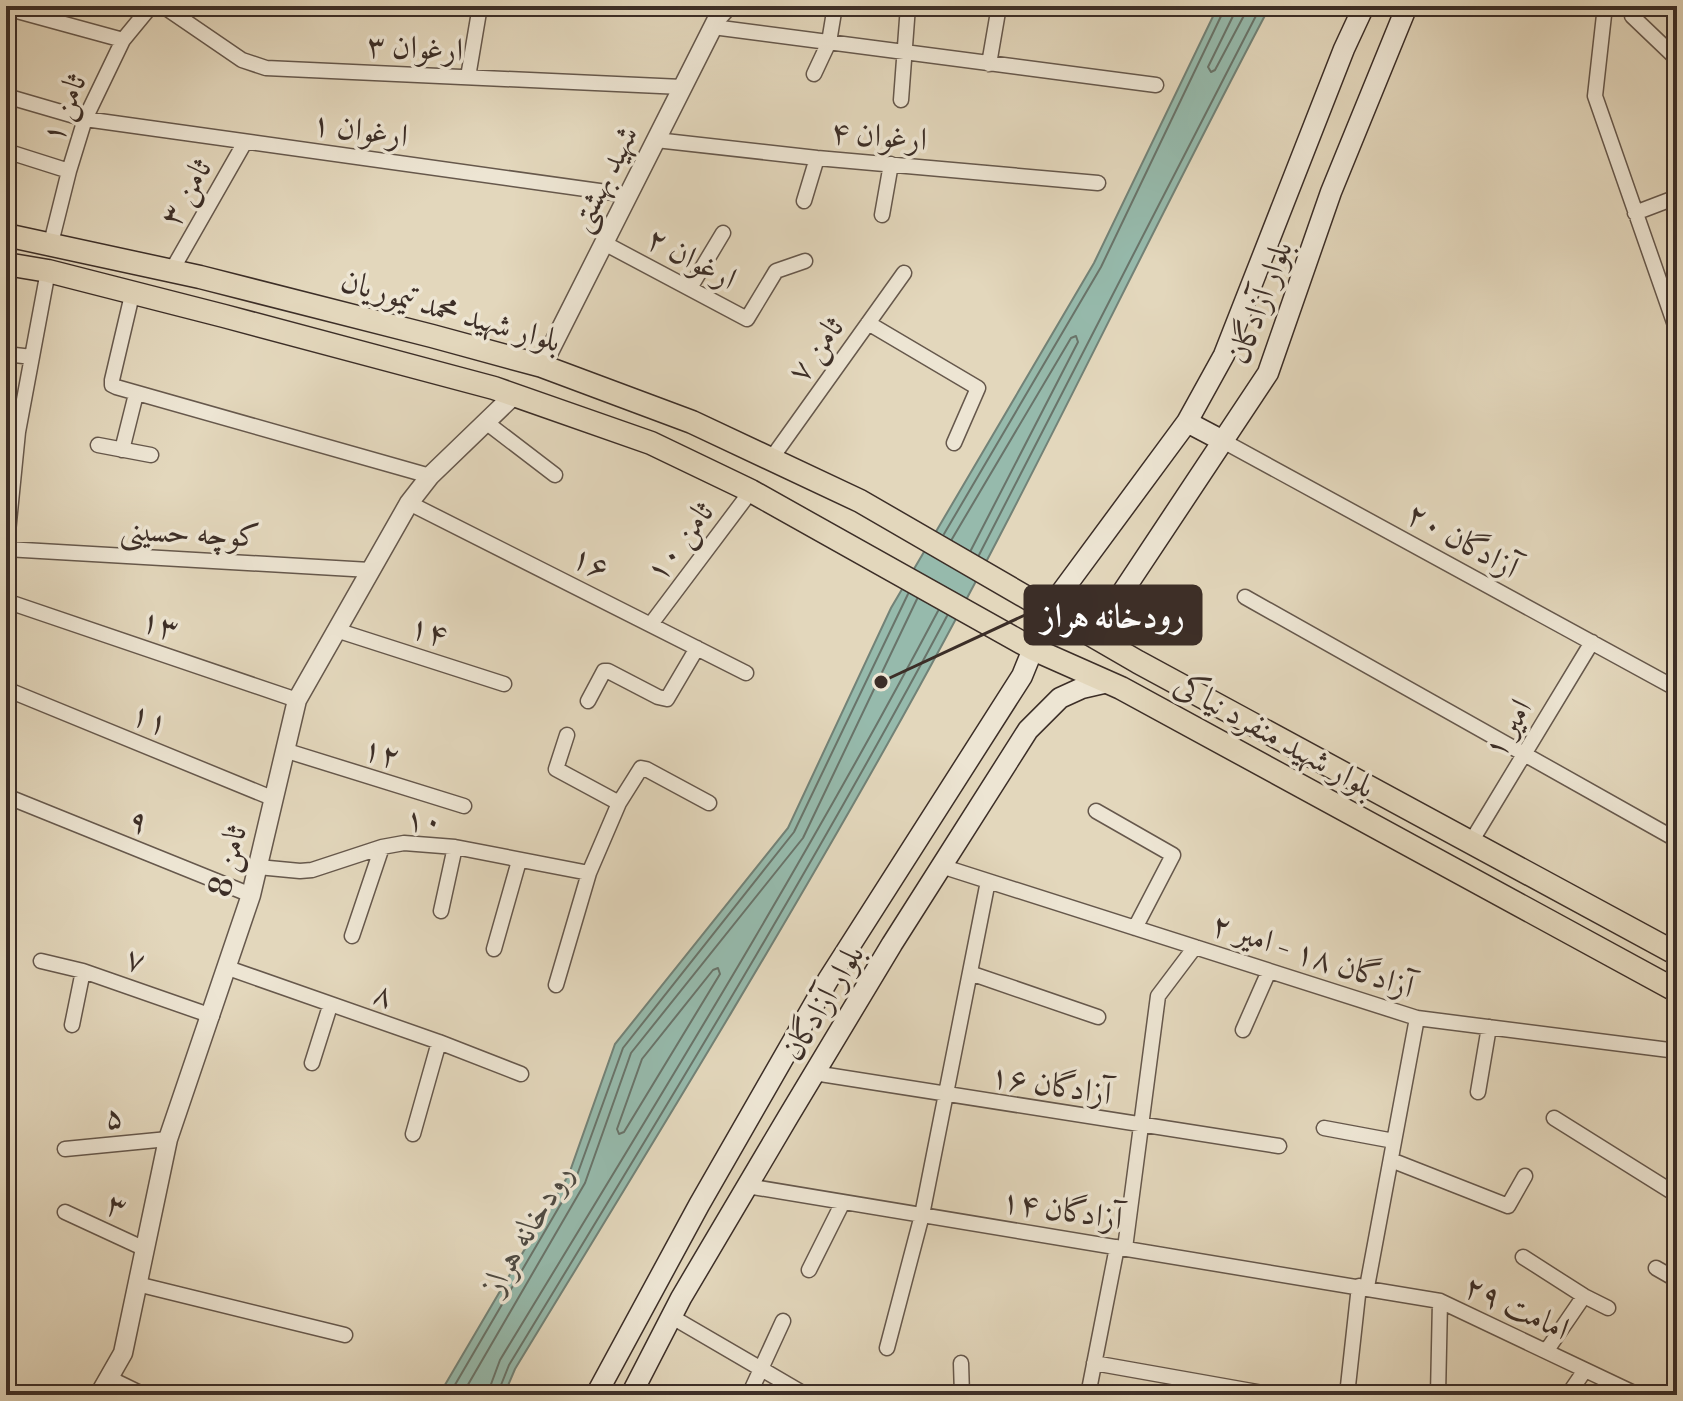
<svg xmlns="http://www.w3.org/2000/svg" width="1683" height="1401" font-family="'Libre Bodoni',Amiri,serif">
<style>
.water{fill:#96baac;stroke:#728277;stroke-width:2}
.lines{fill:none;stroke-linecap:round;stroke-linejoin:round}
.shore{stroke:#69746a;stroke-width:2}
.minor-casing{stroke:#66584c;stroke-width:17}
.tertiary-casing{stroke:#66584c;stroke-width:21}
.secondary-casing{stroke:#3c2e27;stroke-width:23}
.primary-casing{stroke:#3c2e27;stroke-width:25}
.minor{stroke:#ede5d3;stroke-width:14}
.tertiary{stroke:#ede5d3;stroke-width:18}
.secondary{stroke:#ede5d3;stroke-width:20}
.primary{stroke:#e3d7bc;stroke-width:22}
.labels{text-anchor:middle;stroke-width:7;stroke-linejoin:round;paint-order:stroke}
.street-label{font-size:32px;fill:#3c2e27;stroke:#ede5d3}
.water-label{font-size:34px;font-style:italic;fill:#4e4a42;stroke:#ede5d3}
.leader{fill:none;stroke:#3c2e27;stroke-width:3}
.callout-dot{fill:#3c2e27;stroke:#ede5d3;stroke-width:3}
.callout{fill:#3c2e27;stroke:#3c2e27;stroke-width:3}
.callout-label{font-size:34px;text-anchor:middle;font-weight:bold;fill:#fff}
</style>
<rect width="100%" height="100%" fill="#e3d7bc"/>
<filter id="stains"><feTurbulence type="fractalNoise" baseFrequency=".0025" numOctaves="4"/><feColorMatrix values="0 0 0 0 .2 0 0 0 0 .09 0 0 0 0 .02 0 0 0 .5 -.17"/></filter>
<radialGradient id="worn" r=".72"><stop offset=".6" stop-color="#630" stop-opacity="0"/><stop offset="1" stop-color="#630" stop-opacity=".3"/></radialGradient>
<!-- water -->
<path class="water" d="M 1218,6 L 1270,6 C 1140,251 1024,502 888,743 C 769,955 641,1162 515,1369 L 504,1395 L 439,1395 L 569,1174 L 615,1044 L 788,828 L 891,608 L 1094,263 Z"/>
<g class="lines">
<!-- shore -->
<path class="shore" d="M 1234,6 L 1233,16 L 1208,67 L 1211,72 L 1215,70 L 1249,6
M 944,534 L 1101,267 L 1223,12 L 1224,6
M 952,539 L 1071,338 L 1076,336 L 1078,342 L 971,550
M 979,555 L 1261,6
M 718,968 L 720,974 L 624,1132 L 619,1134 L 617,1129 L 642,1059 L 713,970 Z
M 449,1395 L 576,1178 L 623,1048 L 794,832 L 908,594
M 462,1395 L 585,1183 L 631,1053 L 803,838 L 917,599
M 487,1395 L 500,1360 C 650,1113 803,867 938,611
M 497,1395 L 509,1365 C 659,1118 811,872 947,616"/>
<defs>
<path id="minor" d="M 163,6 L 242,60 L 266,68 L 682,87
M 1605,6 L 1595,96 L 1677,331
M 6,8 L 123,40
M 1632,16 L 1677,59
M 713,27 L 1156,85
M 989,64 L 999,6
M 814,74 L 829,42 L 835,6
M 468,77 L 480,6
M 6,96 L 85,119 L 628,195
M 901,100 L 908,6
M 656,140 L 817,158 L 1098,183
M 6,151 L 69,171
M 804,201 L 817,158
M 1635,213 L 1677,197
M 882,215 L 891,164
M 51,243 L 69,171 L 85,119 L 123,40 L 151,6
M 604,243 L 747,319 L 776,271 L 805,261
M 172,270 L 245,142
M 690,288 L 723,233
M 132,295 L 112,380 L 112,385 L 116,387 L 430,476
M 868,323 L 978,388 L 954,443
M 6,354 L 32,357
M 487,423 L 555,475
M 1223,441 L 1677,689
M 98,445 L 151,455
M 122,450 L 136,394
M 771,459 L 904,273
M 409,503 L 746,673
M 6,549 L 370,570
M 6,552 L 18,432 L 48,271
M 1245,597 L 1677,840
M 6,601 L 297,700
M 651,624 L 751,491
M 336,630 L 504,684
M 6,689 L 272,798
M 588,701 L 604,671 L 608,671 L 658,697 L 667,699 L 697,648
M 284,750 L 464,806
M 6,796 L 251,895
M 619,803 L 641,768 L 646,769 L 709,803
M 1096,811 L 1173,855 L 1135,928
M 1471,842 L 1592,642
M 941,866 L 1417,1018 L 1677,1051
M 258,867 L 300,871 L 312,870 L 382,847 L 404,843 L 455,847 L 589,873
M 441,911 L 455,847
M 352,936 L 382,847
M 494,949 L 519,861
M 41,961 L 83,971 L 212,1016
M 228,968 L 439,1042 L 521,1074
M 970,973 L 1098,1017
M 556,985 L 589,873 L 619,803 L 556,769 L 567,735
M 72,1025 L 83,971
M 1243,1030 L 1269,971
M 312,1063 L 330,1006
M 814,1073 L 1279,1146
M 1478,1092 L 1489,1027
M 1554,1118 L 1677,1195
M 1324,1128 L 1394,1141
M 413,1134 L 439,1042
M 65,1149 L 168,1139
M 1391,1160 L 1508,1206 L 1525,1176
M 747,1186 L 1440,1301 L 1638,1395
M 65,1212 L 145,1249
M 1125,1248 L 1158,996 L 1195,947
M 1523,1257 L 1584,1296 L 1608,1308
M 1656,1268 L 1677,1280
M 809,1270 L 843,1202
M 137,1284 L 345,1335
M 1367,1287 L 1417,1018
M 672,1317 L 806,1395
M 887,1348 L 922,1215 L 988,881
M 1547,1350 L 1584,1296
M 961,1363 L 962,1395
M 1094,1363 L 1263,1393
M 109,1378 L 144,1395
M 749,1395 L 783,1321
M 1088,1395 L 1117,1247
M 1347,1395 L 1359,1286
M 1438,1395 L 1440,1301
M 1568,1395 L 1585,1370"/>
<path id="tertiary" d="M 542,366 L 718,17 L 728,6
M 99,1395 L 123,1353 L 168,1139 L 251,895 L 297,700 L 409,503 L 430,476 L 514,395"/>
<path id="secondary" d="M 1187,422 L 1223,441
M 1049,609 L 1187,422 L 1224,355 L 1344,49 L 1364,6
M 1094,635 L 1268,373 L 1331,192 L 1407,6
M 596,1395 L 699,1205 L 828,980 L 1022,676 L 1033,649
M 631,1395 L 681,1298 L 788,1117 L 892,944 L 1028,730 L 1060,698 L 1082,688 L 1108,682"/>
<path id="primary" d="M 6,235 L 200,277 L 432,336 L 542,366 L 692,422 L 860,501 L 1138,662 L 1677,954
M 6,264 L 48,271 L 224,316 L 494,388 L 651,443 L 751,491 L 1033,649 L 1121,688 L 1677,991"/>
</defs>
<!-- minor casing -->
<use href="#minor" class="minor-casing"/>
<!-- tertiary casing -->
<use href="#tertiary" class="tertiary-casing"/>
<!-- secondary casing -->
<use href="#secondary" class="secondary-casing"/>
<!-- primary casing -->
<use href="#primary" class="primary-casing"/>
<!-- minor -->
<use href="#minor" class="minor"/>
<!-- tertiary -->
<use href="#tertiary" class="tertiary"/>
<!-- secondary -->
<use href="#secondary" class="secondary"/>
<!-- primary -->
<use href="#primary" class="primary"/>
</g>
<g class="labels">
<!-- street labels -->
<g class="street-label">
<text transform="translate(415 47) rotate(3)" y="11">ارغوان ۳</text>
<text transform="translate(63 108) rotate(-68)" y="11">ثامن ۱</text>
<text transform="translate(360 129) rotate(8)" y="11">ارغوان ۱</text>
<text transform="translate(879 135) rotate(5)" y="11">ارغوان ۴</text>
<text transform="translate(603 178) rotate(-63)" y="11">شهید بهشتی</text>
<text transform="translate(185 192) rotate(-60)" y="11">ثامن ۳</text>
<text transform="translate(692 258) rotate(28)" y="11">ارغوان ۲</text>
<text transform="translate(1259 302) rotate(-69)" y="11">بلوار آزادگان</text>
<text transform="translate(451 310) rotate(16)" y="11">بلوار شهید محمد تیموریان</text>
<text transform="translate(815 349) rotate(-54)" y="11">ثامن ۷</text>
<text transform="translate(190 532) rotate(3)" y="11">کوچه حسینی</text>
<text transform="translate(1463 540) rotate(29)" y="11">آزادگان ۲۰</text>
<text transform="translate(679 541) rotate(-53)" y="11">ثامن ۱۰</text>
<text transform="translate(591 562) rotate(27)" y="11">۱۶</text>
<text transform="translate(160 624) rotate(19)" y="11">۱۳</text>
<text transform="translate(429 630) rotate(18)" y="11">۱۴</text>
<text transform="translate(150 718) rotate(22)" y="11">۱۱</text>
<text transform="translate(1507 728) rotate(-59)" y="11">امیر ۱</text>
<text transform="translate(1275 735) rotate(29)" y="11">بلوار شهید منفرد نیاکی</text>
<text transform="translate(382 752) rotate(18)" y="11">۱۲</text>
<text transform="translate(424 819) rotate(2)" y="11">۱۰</text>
<text transform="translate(139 820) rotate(22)" y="11">۹</text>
<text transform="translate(227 861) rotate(-76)" y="11">ثامن 8</text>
<text transform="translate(1313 955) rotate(18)" y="11">آزادگان ۱۸ - امیر ۲</text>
<text transform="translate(136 959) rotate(19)" y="11">۷</text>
<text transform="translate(384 994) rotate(19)" y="11">۸</text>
<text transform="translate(822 1002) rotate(-59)" y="11">بلوار آزادگان</text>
<text transform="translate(1051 1084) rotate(9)" y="11">آزادگان ۱۶</text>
<text transform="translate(114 1116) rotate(-6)" y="11">۵</text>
<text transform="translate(117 1205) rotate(25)" y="11">۳</text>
<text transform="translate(1062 1209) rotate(9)" y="11">آزادگان ۱۴</text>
<text transform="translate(1517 1307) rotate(25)" y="11">امامت ۲۹</text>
</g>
<!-- water labels -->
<g class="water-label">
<text transform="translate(526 1228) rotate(-59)" y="12">رودخانه هراز</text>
</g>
</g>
<!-- callouts -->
<path class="leader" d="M881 682L1025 615"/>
<circle class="callout-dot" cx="881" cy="682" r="8"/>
<rect class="callout" x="1025" y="586" width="176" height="58" rx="8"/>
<g class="callout-label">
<text x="1113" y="627">رودخانه هراز</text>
</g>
<!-- margin -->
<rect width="1683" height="1401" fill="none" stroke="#e3d7bc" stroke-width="32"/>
<rect x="8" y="8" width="1667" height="1385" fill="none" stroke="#3c2e27" stroke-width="4"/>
<rect x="16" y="16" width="1651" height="1369" fill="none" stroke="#3c2e27" stroke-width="2"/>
<rect width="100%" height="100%" filter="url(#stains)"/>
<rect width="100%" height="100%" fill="url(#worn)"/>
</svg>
